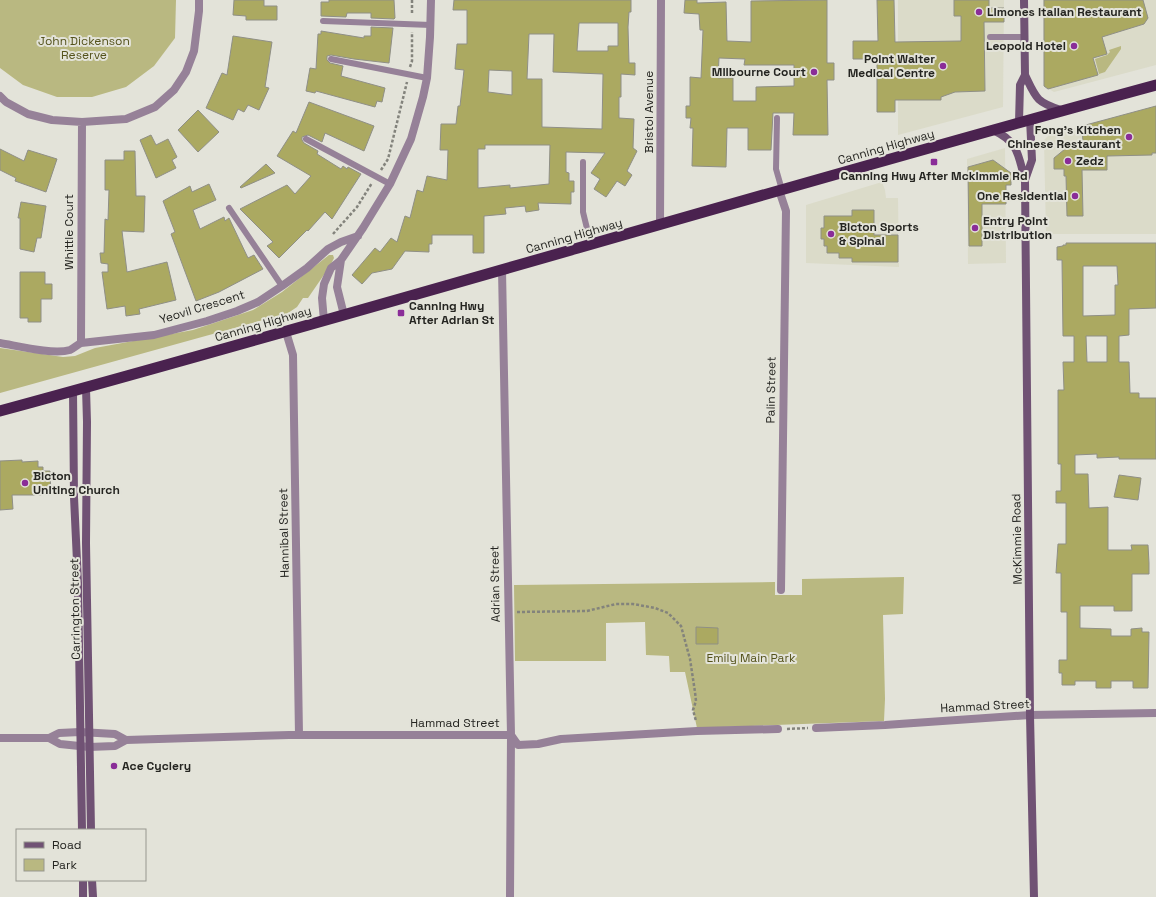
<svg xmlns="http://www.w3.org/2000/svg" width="1156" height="897" font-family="'Space Grotesk',sans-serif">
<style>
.built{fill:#dbdbc9}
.green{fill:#b9b881}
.building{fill:#aba961;stroke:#8f8f86;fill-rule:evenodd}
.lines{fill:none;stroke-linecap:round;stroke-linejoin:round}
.path{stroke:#83837c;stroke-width:2.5;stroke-dasharray:3 2;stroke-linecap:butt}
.service{stroke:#968198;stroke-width:6}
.minor{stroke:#968198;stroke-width:8}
.secondary{stroke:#705274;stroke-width:8}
.trunk{stroke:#4a224f;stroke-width:11}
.poi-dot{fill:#8a2d98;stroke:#e3e3d9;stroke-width:1.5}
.labels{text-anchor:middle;stroke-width:4;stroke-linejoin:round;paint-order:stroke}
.poi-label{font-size:12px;font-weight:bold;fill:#252521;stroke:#e3e3d9;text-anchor:start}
.park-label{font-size:12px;fill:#54521b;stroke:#e3e3d9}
.street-label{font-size:12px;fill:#252521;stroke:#e3e3d9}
</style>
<rect width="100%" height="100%" fill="#e3e3d9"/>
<!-- built -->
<path class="built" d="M 898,0 L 1004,0 L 1003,107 L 898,135 Z
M 1043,0 L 1156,0 L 1156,65 L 1054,92 L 1044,86 Z
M 1156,106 L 1156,234 L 1046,234 L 1044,140 L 1049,135 Z
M 1005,148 L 1006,263 L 968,264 L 967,159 Z
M 882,182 L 885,190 L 886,198 L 898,198 L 899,267 L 806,263 L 806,205 Z"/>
<!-- green -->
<path class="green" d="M 0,0 L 176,0 L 175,38 L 154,66 L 126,87 L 92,97 L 57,97 L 23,85 L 0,68 Z
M 1121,46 L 1121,49 L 1105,72 L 1099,74 L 1095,59 L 1107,55 L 1110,52 L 1109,50 Z
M 329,255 L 333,255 L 334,258 L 330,266 L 308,298 L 303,298 L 297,307 L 288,313 L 0,393 L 0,348 L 63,357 L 75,356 L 95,348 L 193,330 L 253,310 L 282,292 Z
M 904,577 L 903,614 L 883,615 L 885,699 L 884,721 L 697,728 L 685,672 L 670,672 L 669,656 L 646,655 L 645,622 L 606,623 L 606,661 L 515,661 L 514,585 L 775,582 L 775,595 L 802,595 L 802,579 Z"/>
<!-- building -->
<path class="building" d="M 234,0 L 264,0 L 264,6 L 277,6 L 277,20 L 246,20 L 246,16 L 233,15 Z
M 329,0 L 394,0 L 395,18 L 394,19 L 371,18 L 371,13 L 347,13 L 346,17 L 321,16 L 321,2 L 329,2 Z
M 454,0 L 631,0 L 631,12 L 629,12 L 628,27 L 629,63 L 635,63 L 635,75 L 621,74 L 621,97 L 619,97 L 619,118 L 634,119 L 633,148 L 637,151 L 627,171 L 632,175 L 625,186 L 617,181 L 606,197 L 594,189 L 600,179 L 591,173 L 605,153 L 566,152 L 566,172 L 569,173 L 569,181 L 574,181 L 574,192 L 571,192 L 571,204 L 538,203 L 539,210 L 526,212 L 525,206 L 505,208 L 506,214 L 484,216 L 484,253 L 473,253 L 473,235 L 432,235 L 432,244 L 429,244 L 429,252 L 405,251 L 392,269 L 372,273 L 362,284 L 352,275 L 375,248 L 380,252 L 391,238 L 397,242 L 405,216 L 410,218 L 417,190 L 423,192 L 427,176 L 447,180 L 448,150 L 440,150 L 441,124 L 456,124 L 458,106 L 460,106 L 464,70 L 455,69 L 457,44 L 467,44 L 467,10 L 453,10 ZM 579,23 L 618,23 L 618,46 L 608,46 L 608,51 L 577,51 ZM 529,34 L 554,34 L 553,72 L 603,74 L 602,129 L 542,127 L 542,79 L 527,79 ZM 489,70 L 512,71 L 512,95 L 488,92 ZM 485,145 L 550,145 L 549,184 L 510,188 L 510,185 L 478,188 L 478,149 L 485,149 Z
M 685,0 L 697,0 L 697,3 L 726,2 L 727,41 L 751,42 L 751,1 L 827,0 L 827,63 L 834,63 L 834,80 L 827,80 L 828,135 L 793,135 L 794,113 L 773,113 L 771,150 L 748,150 L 748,128 L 727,128 L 726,167 L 692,166 L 693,128 L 690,128 L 691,118 L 686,118 L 686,106 L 690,106 L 690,77 L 701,78 L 703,30 L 700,30 L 699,14 L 684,13 ZM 719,58 L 745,59 L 744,65 L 794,65 L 794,86 L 756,87 L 756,101 L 733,101 L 733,78 L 718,78 Z
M 877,0 L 894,0 L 895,42 L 961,41 L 961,16 L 954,16 L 954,0 L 989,0 L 989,8 L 1004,8 L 1004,22 L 984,22 L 985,91 L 955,92 L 941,97 L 941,100 L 895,100 L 895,112 L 877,112 L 877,59 L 853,59 L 853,41 L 878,41 Z
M 1044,0 L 1143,0 L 1148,18 L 1144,24 L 1102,37 L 1107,54 L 1093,58 L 1098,75 L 1048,89 L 1044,86 Z
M 371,27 L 393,28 L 389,63 L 354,59 L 331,55 L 327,56 L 327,60 L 330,63 L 343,66 L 341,76 L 385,88 L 382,102 L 377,101 L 375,107 L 316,91 L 315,93 L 306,91 L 310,68 L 316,69 L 318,34 L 321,34 L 321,31 L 364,38 L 364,36 L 371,36 Z
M 233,36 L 272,42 L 265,87 L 269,88 L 259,110 L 248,105 L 244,112 L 238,109 L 233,120 L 206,108 L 222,73 L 227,75 Z
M 309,102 L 374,126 L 364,151 L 325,133 L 322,142 L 308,135 L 302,137 L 302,140 L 304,143 L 318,151 L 317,154 L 341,169 L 343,166 L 347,169 L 348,167 L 361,174 L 332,219 L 325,212 L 308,231 L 307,230 L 279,258 L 267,246 L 273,242 L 240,209 L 287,185 L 295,194 L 311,176 L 277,156 L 293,131 L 296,133 Z
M 1156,106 L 1156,153 L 1152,153 L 1152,155 L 1107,156 L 1107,170 L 1082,170 L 1083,216 L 1067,216 L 1066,176 L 1064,176 L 1064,169 L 1054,169 L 1054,158 L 1065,149 L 1083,143 L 1082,126 Z
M 198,110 L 219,132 L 198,152 L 178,130 Z
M 151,135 L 156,145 L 168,139 L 177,157 L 172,160 L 176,168 L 156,178 L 140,140 Z
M 0,149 L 24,161 L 28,150 L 57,159 L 46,192 L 15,181 L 16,178 L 0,170 Z
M 124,151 L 135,151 L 136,196 L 145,196 L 144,232 L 122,231 L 127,272 L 167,262 L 176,300 L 139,309 L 140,314 L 126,316 L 125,306 L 107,309 L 102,272 L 108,272 L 108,264 L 101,263 L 100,253 L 104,253 L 105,219 L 108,220 L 109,190 L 105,190 L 105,160 L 124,160 Z
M 993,160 L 1011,173 L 1011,185 L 1006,185 L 1006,204 L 982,204 L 982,246 L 969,246 L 968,167 Z
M 266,164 L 275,173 L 241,188 L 240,187 Z
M 209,184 L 216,200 L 193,210 L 200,229 L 224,217 L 225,221 L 229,218 L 248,258 L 254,255 L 263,269 L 219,292 L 196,301 L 171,234 L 175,232 L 163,201 L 190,186 L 192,192 Z
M 21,202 L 46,206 L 41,238 L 37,238 L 34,252 L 20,249 L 20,218 L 18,218 Z
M 852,210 L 874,210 L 874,235 L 898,235 L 898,262 L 852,262 L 852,258 L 839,258 L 839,253 L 827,253 L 827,246 L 824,246 L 824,239 L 821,239 L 821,228 L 824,228 L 824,216 L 852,216 Z
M 1066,243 L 1156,243 L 1156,308 L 1129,309 L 1129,335 L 1119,336 L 1119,362 L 1129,362 L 1130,393 L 1139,393 L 1139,398 L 1156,398 L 1156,459 L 1119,459 L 1119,457 L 1097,458 L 1097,454 L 1075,455 L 1075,474 L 1088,474 L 1089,508 L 1108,507 L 1108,550 L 1132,550 L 1131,545 L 1148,545 L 1149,563 L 1149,574 L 1132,574 L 1132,611 L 1114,611 L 1114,606 L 1080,606 L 1080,628 L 1111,629 L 1111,636 L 1131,636 L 1131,629 L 1142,628 L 1142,632 L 1149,632 L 1148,688 L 1133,688 L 1133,681 L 1111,681 L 1111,688 L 1096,688 L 1096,681 L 1075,681 L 1075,685 L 1062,685 L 1062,673 L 1059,673 L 1059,660 L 1067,660 L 1067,612 L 1061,612 L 1061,573 L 1056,573 L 1058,544 L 1066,544 L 1066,503 L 1056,503 L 1056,491 L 1061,491 L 1061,464 L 1058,464 L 1058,390 L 1064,390 L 1063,362 L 1074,362 L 1074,336 L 1063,336 L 1062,260 L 1057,260 L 1057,247 L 1063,246 L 1063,245 L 1066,245 ZM 1083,266 L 1117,266 L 1118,285 L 1115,285 L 1115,315 L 1083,316 ZM 1086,336 L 1107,336 L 1107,362 L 1087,362 Z
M 20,272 L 45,272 L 45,284 L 52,284 L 52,299 L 41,299 L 41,322 L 28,322 L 28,318 L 20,318 Z
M 22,460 L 22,462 L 38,461 L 38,467 L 43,467 L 43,471 L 50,471 L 51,495 L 12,495 L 13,509 L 0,510 L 0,461 Z
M 1119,475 L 1141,478 L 1138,500 L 1114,497 Z
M 696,627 L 718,628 L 718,644 L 696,644 Z"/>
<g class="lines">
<!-- path -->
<path class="path" d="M 412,0 L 412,15
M 410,67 L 412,61 L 412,32
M 381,170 L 388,159 L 407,82
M 333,234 L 357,207 L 372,183
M 517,612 L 587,611 L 616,604 L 633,604 L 655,608 L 668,613 L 681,626 L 690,659 L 695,692 L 696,701 L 693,710 L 696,721
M 787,729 L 808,728"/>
<!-- service -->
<path class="service" d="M 323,21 L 431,25
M 990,37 L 1024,37
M 331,59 L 427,78
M 777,118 L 776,169 L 782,190
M 306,139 L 390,184
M 583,162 L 583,212 L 591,245
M 229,208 L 282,286"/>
<!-- minor -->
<path class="minor" d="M 0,96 L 6,102 L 28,114 L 52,120 L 82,122 L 126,119 L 155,107 L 174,90 L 186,72 L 194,51 L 199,11 L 199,0
M 779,190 L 786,211 L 781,590
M 660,225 L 661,0
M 341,260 L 337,287 L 344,315
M 502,270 L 511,735 L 510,897
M 324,321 L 322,298 L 324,284 L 331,268 L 341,260 L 363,228 L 390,184 L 411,139 L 423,97 L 427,78 L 430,37 L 431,0
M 286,332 L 293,355 L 299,735
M 0,343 C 18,346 53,355 70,350 C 74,348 77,345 81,343
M 81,343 L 154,335 L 207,321 L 237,311 L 258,302 L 282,286 L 307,268 L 328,249 L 341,242 L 358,236
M 81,343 L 82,122
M 816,728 L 885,725 L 1030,715 L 1156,713
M 0,738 L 49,738 L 60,744 L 89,747 L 115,746 L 126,740 L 289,735 L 511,735 L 518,745 L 538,744 L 561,739 L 697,731 L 778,729
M 49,738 L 59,733 L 80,732 L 115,734 L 126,740"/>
<!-- secondary -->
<path class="secondary" d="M 1025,75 C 1036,98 1036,102 1061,110
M 1019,122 L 1020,85 L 1025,75 L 1024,0
M 993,130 C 1019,142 1018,155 1025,180 L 1030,715 L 1034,897
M 1025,180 L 1032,160 L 1030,119
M 86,388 L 87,422 L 86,543 L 91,830
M 73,391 L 74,497 L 78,583 L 82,830
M 83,880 L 83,897
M 92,880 L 93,897"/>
<!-- trunk -->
<path class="trunk" d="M 0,411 C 386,306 770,190 1156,85"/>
</g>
<!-- markers -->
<g class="poi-dot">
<circle cx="979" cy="12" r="4"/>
<circle cx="1074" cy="46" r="4"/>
<circle cx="943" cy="66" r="4"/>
<circle cx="814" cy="72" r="4"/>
<circle cx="1129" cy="137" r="4"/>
<circle cx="1068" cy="161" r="4"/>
<rect x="930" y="158" width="8" height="8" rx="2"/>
<circle cx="1075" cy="196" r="4"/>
<circle cx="975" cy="228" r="4"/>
<circle cx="831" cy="234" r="4"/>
<rect x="397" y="309" width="8" height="8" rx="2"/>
<circle cx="25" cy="483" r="4"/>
<circle cx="114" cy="766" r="4"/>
</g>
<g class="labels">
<!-- poi labels -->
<g class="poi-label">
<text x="987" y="16">Limones Italian Restaurant</text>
<text x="1066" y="50" text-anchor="end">Leopold Hotel</text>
<text x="935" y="63" text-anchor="end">Point Walter<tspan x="935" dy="14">Medical Centre</tspan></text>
<text x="806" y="76" text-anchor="end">Milbourne Court</text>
<text x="1121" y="134" text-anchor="end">Fong's Kitchen<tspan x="1121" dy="14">Chinese Restaurant</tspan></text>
<text x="1076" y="165">Zedz</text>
<text x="934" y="180" text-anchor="middle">Canning Hwy After Mckimmie Rd</text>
<text x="1067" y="200" text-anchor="end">One Residential</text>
<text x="983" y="225">Entry Point<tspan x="983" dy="14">Distribution</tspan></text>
<text x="839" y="231">Bicton Sports<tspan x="839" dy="14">&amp; Spinal</tspan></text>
<text x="409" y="310">Canning Hwy<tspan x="409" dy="14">After Adrian St</tspan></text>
<text x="33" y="480">Bicton<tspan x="33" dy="14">Uniting Church</tspan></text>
<text x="122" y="770">Ace Cyclery</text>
</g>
<!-- park labels -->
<g class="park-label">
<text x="84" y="45">John Dickenson<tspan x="84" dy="14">Reserve</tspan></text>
<text x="751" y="662">Emily Main Park</text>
</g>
<!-- street labels -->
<g class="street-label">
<text transform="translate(649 112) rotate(-90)" y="4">Bristol Avenue</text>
<text transform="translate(886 147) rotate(-16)" y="4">Canning Highway</text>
<text transform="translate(69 232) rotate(-90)" y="4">Whittle Court</text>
<text transform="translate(574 236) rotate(-16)" y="4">Canning Highway</text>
<text transform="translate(202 307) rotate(-17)" y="4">Yeovil Crescent</text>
<text transform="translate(263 324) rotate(-16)" y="4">Canning Highway</text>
<text transform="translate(771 390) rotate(-89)" y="4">Palin Street</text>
<text transform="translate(284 533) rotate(-91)" y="4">Hannibal Street</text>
<text transform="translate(1017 539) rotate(-91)" y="4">McKimmie Road</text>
<text transform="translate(495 584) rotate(-91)" y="4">Adrian Street</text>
<text transform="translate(75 609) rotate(-91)" y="4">Carrington Street</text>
<text transform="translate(985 706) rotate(-3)" y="4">Hammad Street</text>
<text x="455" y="727">Hammad Street</text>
</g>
</g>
<!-- legend -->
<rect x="16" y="829" width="130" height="52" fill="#e3e3d9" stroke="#97978f"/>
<rect x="24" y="842" width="20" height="6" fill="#705274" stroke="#97978f"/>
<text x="52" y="849" font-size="12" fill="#252521">Road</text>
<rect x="24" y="859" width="20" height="12" fill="#b9b881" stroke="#97978f"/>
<text x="52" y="869" font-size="12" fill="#252521">Park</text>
</svg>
